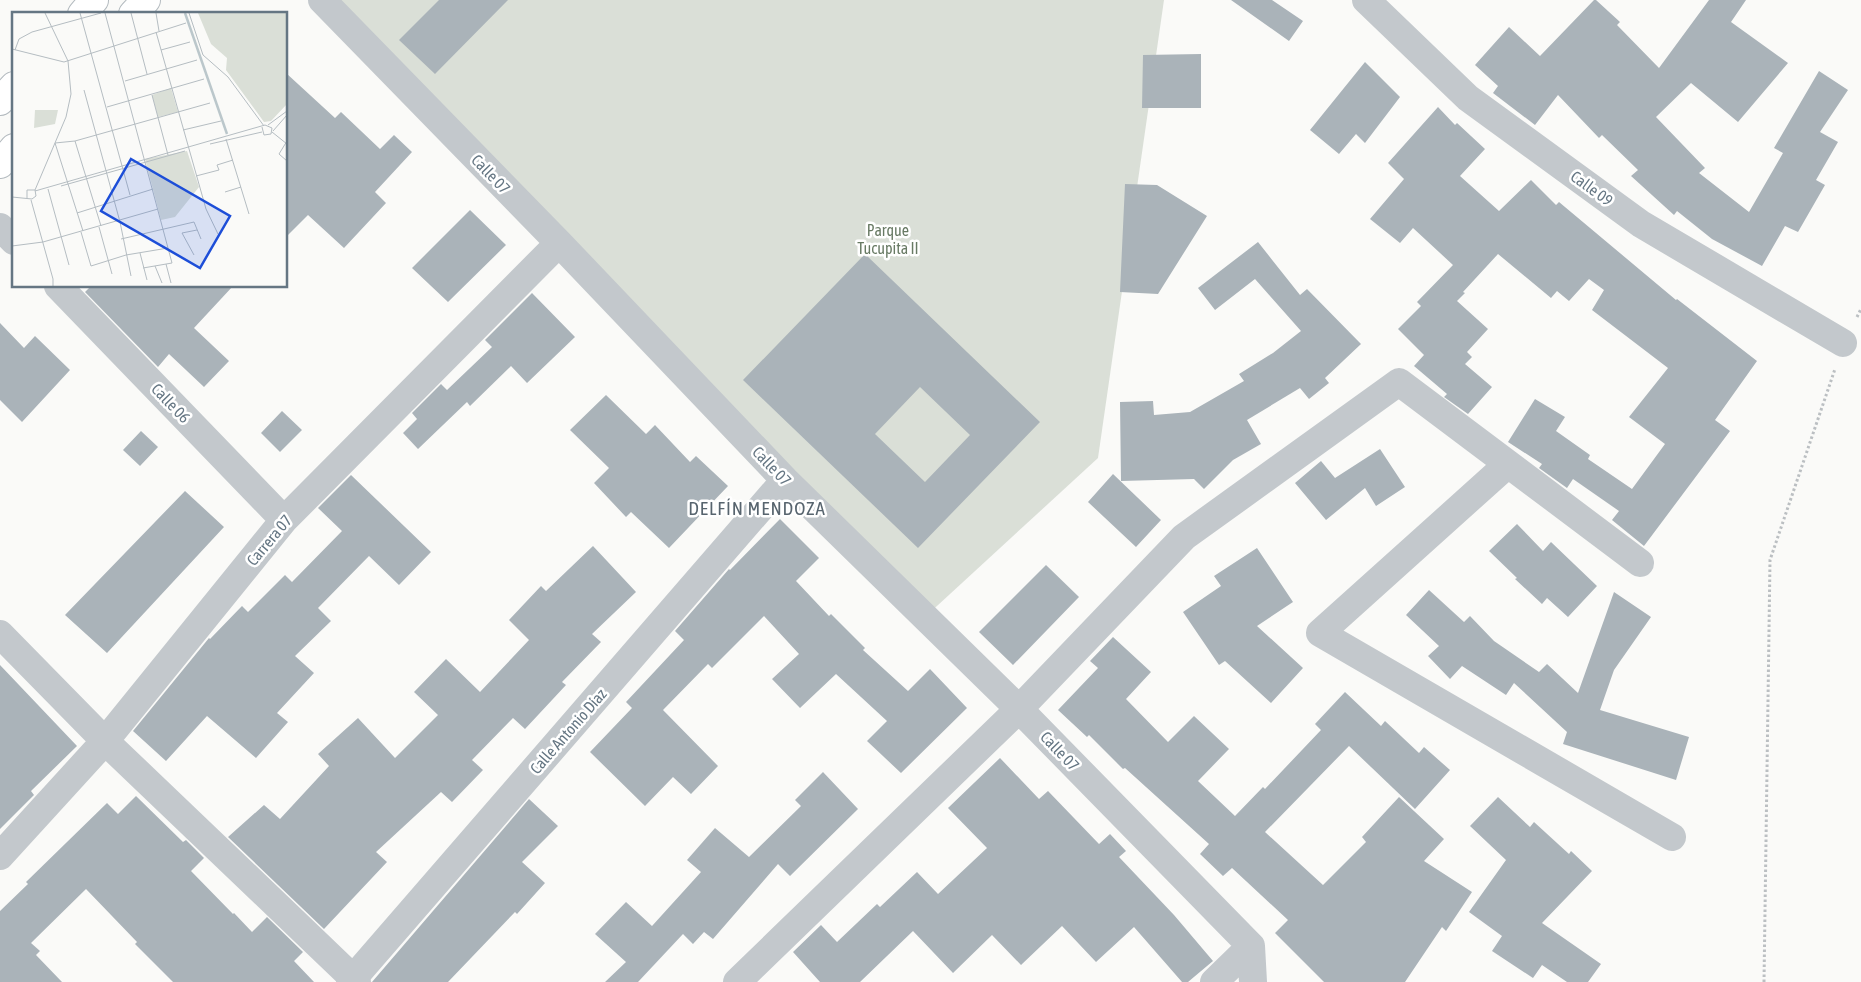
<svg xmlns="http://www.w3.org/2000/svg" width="1861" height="982" font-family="'Asap Condensed',sans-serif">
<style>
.green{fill:#dadfd7}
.building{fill:#aab3b9;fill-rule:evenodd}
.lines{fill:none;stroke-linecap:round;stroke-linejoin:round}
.secondary-casing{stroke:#b3babf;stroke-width:30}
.path{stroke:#bbbfc2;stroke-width:3;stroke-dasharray:2.5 2.5;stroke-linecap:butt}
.street{stroke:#c3c8cc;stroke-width:28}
.secondary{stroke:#fff;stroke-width:28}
.labels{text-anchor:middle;stroke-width:5;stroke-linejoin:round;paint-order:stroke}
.street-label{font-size:16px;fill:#657683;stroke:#fff}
.park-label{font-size:16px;fill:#687a64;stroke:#fff}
.quarter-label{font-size:19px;letter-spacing:1px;fill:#57646e;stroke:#fff}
.inset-river{fill:none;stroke:#bbc7cb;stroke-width:2.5}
.inset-road{fill:none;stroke:#b5bdc2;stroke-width:1}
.view{fill:#1d4ed8;fill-opacity:0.15;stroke:#1d4ed8;stroke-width:2.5}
.inset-edge{fill:none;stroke:#657683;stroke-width:2.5}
</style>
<rect width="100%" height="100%" fill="#fafaf8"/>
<!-- green -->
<path class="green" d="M 315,0 L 1164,0 L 1098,458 L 925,617 Z"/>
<!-- building -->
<path class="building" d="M 439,0 L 508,0 L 435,74 L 399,40 Z
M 1231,0 L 1272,0 L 1303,21 L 1289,41 Z
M 1594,0 L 1596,0 L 1620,22 L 1617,25 L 1659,68 L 1709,0 L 1746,0 L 1731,22 L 1788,63 L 1738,122 L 1691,83 L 1656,117 L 1705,168 L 1699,173 L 1749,212 L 1783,153 L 1774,148 L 1819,71 L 1848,90 L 1820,132 L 1838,142 L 1816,180 L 1825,185 L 1798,232 L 1785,226 L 1762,266 L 1712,239 L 1677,211 L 1674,215 L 1631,176 L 1638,170 L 1602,135 L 1599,138 L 1558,95 L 1535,125 L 1493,93 L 1498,86 L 1475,65 L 1509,27 L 1540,56 Z
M 1201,54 L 1201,108 L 1142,108 L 1143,55 Z
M 1365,62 L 1400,97 L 1365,143 L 1356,134 L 1339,154 L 1310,130 Z
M 286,73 L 335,118 L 341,112 L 380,149 L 394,135 L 412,152 L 375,192 L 386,203 L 344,248 L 308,215 L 286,237 Z
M 1438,107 L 1455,125 L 1457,123 L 1485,149 L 1460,176 L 1499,211 L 1531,180 L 1556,205 L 1559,202 L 1676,300 L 1677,299 L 1757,361 L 1715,420 L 1730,431 L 1644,546 L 1612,520 L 1619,511 L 1573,479 L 1567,488 L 1539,468 L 1542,464 L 1508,442 L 1535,399 L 1565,417 L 1556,431 L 1590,455 L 1588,459 L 1632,489 L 1665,444 L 1629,417 L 1668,368 L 1592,310 L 1604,290 L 1589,279 L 1569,301 L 1557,291 L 1551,298 L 1498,254 L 1463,292 L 1465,293 L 1457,301 L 1488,329 L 1467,352 L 1472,357 L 1465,364 L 1492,387 L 1468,414 L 1444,397 L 1447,394 L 1414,366 L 1424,355 L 1398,329 L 1421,306 L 1417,302 L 1453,265 L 1413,228 L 1400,243 L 1370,219 L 1404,179 L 1388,163 Z
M 1125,184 L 1157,185 L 1207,216 L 1158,294 L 1120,292 Z
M 470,210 L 506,245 L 448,302 L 412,268 Z
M 1258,242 L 1300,295 L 1307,289 L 1361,344 L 1325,378 L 1329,383 L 1309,399 L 1300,388 L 1247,420 L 1261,444 L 1233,460 L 1204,489 L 1194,479 L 1121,481 L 1120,402 L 1153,401 L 1154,415 L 1190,412 L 1244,381 L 1239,374 L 1273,353 L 1301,331 L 1255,279 L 1215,310 L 1198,288 Z
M 865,254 L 1040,422 L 918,548 L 743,380 ZM 920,387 L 970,435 L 925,482 L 875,434 Z
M 91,286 L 233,286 L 194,328 L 229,361 L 204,387 L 169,354 L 158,367 L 85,292 Z
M 532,293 L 575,337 L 527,383 L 511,366 L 470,406 L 467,402 L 418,449 L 403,433 L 417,419 L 412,413 L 441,384 L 447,390 L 492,347 L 485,340 Z
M 0,323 L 24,348 L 35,336 L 70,370 L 22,422 L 0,400 Z
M 606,395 L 646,434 L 655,425 L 690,462 L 696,456 L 728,486 L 669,548 L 631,512 L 626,517 L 594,483 L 609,468 L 570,430 Z
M 282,411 L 302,430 L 280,452 L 261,433 Z
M 141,431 L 158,447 L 140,466 L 123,450 Z
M 1380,449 L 1405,487 L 1376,506 L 1365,488 L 1326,520 L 1295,483 L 1321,461 L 1335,478 Z
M 1113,474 L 1161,520 L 1136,547 L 1088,502 Z
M 351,475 L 431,552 L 399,585 L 369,556 L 318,608 L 331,621 L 295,656 L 314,673 L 277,713 L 288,722 L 256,758 L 207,716 L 166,761 L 133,731 L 209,638 L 210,639 L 242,606 L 248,612 L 285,575 L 292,582 L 342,531 L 318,508 Z
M 185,491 L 224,527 L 107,653 L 65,615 Z
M 780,519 L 819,558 L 796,581 L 829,616 L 831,614 L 865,648 L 863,650 L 908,691 L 930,669 L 967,708 L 901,773 L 867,741 L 887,721 L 836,674 L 800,708 L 772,679 L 799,654 L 764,616 L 712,668 L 708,664 L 663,710 L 718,766 L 691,794 L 673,777 L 645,806 L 590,752 L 632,708 L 626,702 L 684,640 L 675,631 L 729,569 L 730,570 Z
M 1517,524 L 1543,551 L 1551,542 L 1597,586 L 1568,617 L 1547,598 L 1542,604 L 1515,579 L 1517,578 L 1489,551 Z
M 593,546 L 636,592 L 592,634 L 601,642 L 562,682 L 566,685 L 525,729 L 513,718 L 472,760 L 483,770 L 452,802 L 441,792 L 376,852 L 387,862 L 324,929 L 228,837 L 264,805 L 280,819 L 329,766 L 318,754 L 358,718 L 395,758 L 438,715 L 414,692 L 446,659 L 480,692 L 529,640 L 509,620 L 541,586 L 546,591 Z
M 1257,548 L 1293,602 L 1257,626 L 1303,668 L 1271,703 L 1225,661 L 1219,665 L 1183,612 L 1221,586 L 1214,576 Z
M 1046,565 L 1079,597 L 1013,665 L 979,632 Z
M 1429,590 L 1464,622 L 1470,616 L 1494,641 L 1539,672 L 1547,664 L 1578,693 L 1614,592 L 1651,617 L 1614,670 L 1600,710 L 1689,737 L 1676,780 L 1563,744 L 1567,732 L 1514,683 L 1506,695 L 1462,666 L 1450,679 L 1428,656 L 1439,646 L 1406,615 Z
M 1113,637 L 1151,672 L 1126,699 L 1168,742 L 1194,716 L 1229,749 L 1198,781 L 1235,816 L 1263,787 L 1265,789 L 1321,730 L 1315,724 L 1345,692 L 1381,726 L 1385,721 L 1419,753 L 1424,747 L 1450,770 L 1415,809 L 1349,746 L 1265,832 L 1323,885 L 1366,842 L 1362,837 L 1399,797 L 1444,839 L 1424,861 L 1472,892 L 1446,931 L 1442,927 L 1405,982 L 1324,982 L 1275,933 L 1288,920 L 1232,868 L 1223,876 L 1200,854 L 1209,844 L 1125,768 L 1123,769 L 1089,735 L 1087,737 L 1058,710 L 1098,668 L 1090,661 Z
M 0,665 L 77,746 L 31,791 L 34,795 L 0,829 Z
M 1000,758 L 1039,799 L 1048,791 L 1099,844 L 1110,834 L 1126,851 L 1119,857 L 1174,915 L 1213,961 L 1188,982 L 1182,982 L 1134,927 L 1096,962 L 1062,926 L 1021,965 L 992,935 L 953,973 L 913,931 L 860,982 L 820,982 L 793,952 L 821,925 L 837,942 L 877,904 L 880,907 L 917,872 L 938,894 L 987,848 L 948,808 Z
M 823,772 L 858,809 L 790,876 L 778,864 L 713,939 L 704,932 L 693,944 L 683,934 L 638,982 L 605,982 L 626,962 L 595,934 L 626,902 L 652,926 L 701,872 L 687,860 L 715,828 L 749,857 L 801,806 L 795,800 Z
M 136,796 L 183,842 L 186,840 L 204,858 L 191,871 L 233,914 L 234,913 L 252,932 L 267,917 L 303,952 L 294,961 L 314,982 L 173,982 L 135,944 L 137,942 L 86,889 L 31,943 L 40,951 L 36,955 L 62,982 L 0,982 L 0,911 L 28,884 L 26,882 L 107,803 L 118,814 Z
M 1498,797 L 1530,827 L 1534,822 L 1569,854 L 1571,851 L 1592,871 L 1542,923 L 1601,964 L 1588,982 L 1567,982 L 1542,965 L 1533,978 L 1492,951 L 1502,936 L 1469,912 L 1506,860 L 1470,826 Z
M 529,799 L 558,826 L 522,862 L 545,883 L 517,914 L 515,912 L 448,982 L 372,982 Z"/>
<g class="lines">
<defs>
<path id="secondary" d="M 82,14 L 94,0
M 133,14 L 146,0
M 0,101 L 14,86
M 0,164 L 14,148"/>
</defs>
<!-- secondary casing -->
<use href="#secondary" class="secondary-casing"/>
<!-- path -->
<path class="path" d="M 1857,317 L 1861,309
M 1764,982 L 1770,560 L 1835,369"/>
<!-- street -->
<path class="street" d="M 322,0 L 559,243 L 785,480 L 1019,709 L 1251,946
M 1366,0 L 1468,98 L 1641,224 L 1843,343
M 0,227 L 14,241
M 58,286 L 284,520
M 1508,464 L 1320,633 L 1672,837
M 0,634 L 105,741 L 357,982
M 0,856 L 105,741 L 284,520 L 559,243
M 1251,946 L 1253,982
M 350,982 L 785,480
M 737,982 L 1019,709 L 1184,537 L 1399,382 L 1640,563
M 1214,982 L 1251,946"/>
<!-- secondary -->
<use href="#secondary" class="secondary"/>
</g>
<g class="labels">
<!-- street labels -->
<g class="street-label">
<text transform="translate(491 174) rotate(46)" y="6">Calle 07</text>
<text transform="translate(1592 188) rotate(36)" y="6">Calle 09</text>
<text transform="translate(171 403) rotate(46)" y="6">Calle 06</text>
<text transform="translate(772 466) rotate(46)" y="6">Calle 07</text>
<text transform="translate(269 540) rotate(-50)" y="6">Carrera 07</text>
<text transform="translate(568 731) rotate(-49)" y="6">Calle Antonio Díaz</text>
<text transform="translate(1060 751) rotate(46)" y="6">Calle 07</text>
</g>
<!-- park labels -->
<g class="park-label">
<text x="888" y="236">Parque<tspan x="888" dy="18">Tucupita II</tspan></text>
</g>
<!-- quarter labels -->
<g class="quarter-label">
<text x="757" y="515">DELFÍN MENDOZA</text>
</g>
</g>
<!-- overview -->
<g transform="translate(12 12)">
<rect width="275" height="275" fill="#fafaf8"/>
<path d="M 186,1 L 275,1 L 275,92 L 259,109 L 252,110 L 214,58 L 215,46 L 199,32 ZM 159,76 L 166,100 L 146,105 L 140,83 ZM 23,98 L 46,98 L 43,112 L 22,116 ZM 175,139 L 187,175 L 163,205 L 149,208 L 133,147 Z" fill="#dadfd7"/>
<path class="inset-river" d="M 173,1 L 215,122"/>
<path class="inset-road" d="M 68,1 L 118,183M 93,1 L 160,251 L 131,256M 119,1 L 135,62M 144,1 L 147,19M 177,1 L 191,43 L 216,65 L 252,114M 144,20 L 194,197 L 206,222M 0,37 L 52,50 L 174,11M 3,38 L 7,27 L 20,20 L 89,1M 149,38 L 178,30M 113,69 L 185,48M 72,78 L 108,210 L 119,264M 140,83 L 156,143M 95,95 L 192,67M 256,113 L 275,99M 171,118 L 209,109M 261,119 L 275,103M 260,120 L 275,132M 214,127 L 237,202M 63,129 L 89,214M 275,129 L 267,142 L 275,149M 198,132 L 250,120M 184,164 L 207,158 L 205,153 L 221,148M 49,174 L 173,139M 36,177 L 57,253M 23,178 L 54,105 L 59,82 L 56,49 L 33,1M 23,179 L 253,113 L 260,116 L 259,122 L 252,123 L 250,115M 213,180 L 229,175M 0,185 L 20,187 L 24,184 L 23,178 L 15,178 L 15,186M 19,188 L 41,267 L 41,274M 65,201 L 141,177M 87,215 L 100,262M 71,219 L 43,131 L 63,129 L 198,91M 69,220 L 79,254 L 114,243 L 156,236M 109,227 L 182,210 L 189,227M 0,234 L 31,230 L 146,197M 128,241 L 135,268M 182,243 L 170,221 L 185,218M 154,252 L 159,271M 143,254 L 150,271"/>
<path class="view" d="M 119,147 L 218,204 L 188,256 L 89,199 Z"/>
<rect width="275" height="275" class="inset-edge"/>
</g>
</svg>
